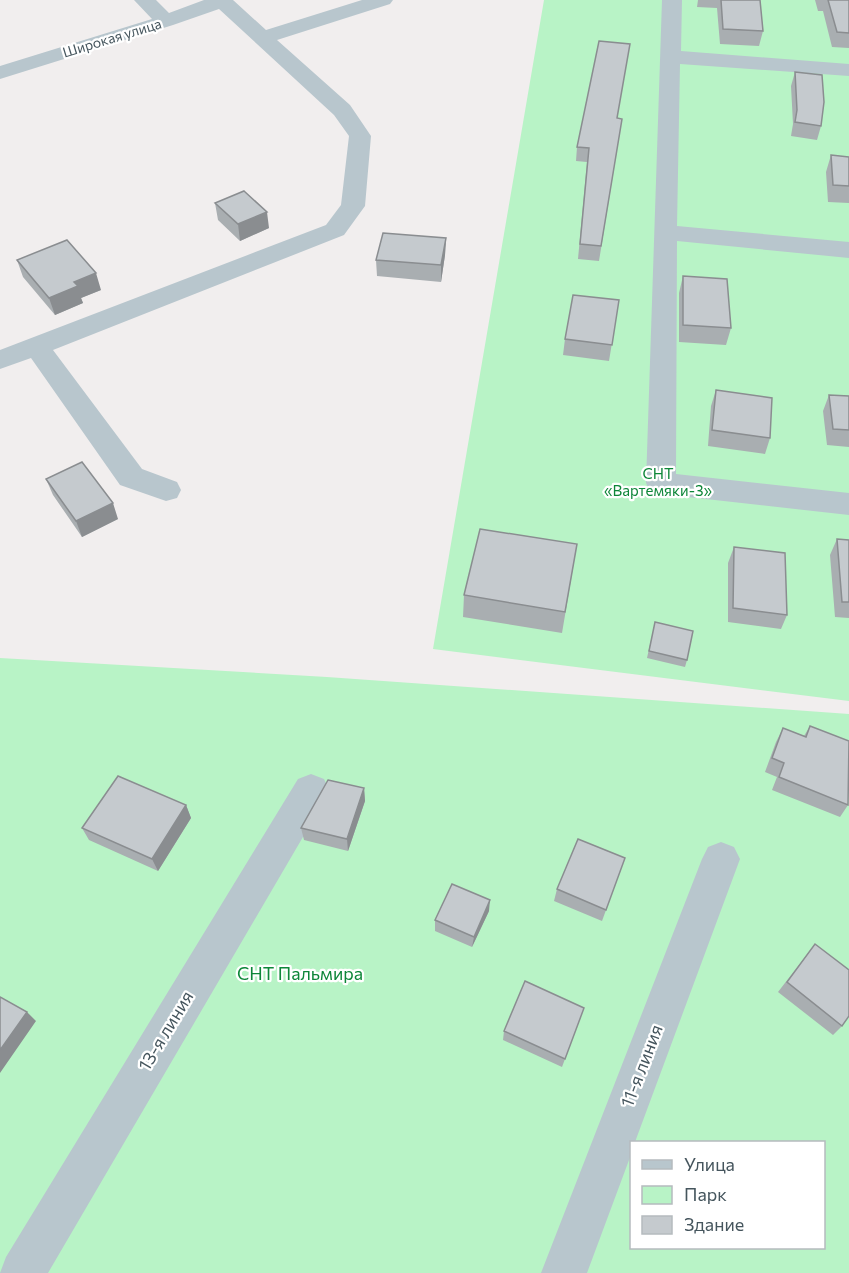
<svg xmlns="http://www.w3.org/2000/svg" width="849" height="1273" font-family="Commissioner,sans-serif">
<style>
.green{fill:#b8f3c6;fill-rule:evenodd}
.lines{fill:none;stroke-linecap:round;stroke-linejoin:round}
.minor{fill:#b8c6cd;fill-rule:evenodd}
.wall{fill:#a9aeb1}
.shaded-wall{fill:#8a8d90}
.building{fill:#c5cace;stroke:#8a8d90;stroke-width:1.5}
.labels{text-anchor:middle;stroke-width:4.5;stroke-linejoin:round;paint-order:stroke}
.far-street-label{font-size:14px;fill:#45555d;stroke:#fff}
.park-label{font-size:15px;fill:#0e8639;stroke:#fff}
.near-park-label{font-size:18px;fill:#0e8639;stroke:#fff}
.near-street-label{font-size:18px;fill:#45555d;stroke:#fff}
</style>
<rect width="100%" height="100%" fill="#f1eeee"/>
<!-- green -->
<path class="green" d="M 544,0 L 849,0 L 849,701 L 433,649 Z
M 0,658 L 327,677 L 849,714 L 849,1273 L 0,1273 ZM 632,1142 L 824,1142 L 824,1248 L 632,1248 Z"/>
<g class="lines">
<!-- minor -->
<path class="minor" d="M 134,0 L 156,0 L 169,13 L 204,0 L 233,0 L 266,30 L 362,0 L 393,0 L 390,4 L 277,40 L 350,105 L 371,136 L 365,206 L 344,235 L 53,350 L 142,469 L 177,482 L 181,490 L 177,498 L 166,501 L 120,485 L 31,358 L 0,369 L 0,350 L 326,225 L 341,205 L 349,136 L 334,115 L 219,9 L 173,25 L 0,79 L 0,66 L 152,19 Z
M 662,0 L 682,0 L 681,51 L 849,64 L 849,76 L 680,64 L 677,226 L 849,242 L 849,258 L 677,241 L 676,474 L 849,493 L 849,515 L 661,494 L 650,491 L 646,483 Z
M 311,774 L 324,779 L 329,790 L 324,801 L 48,1273 L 0,1273 L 6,1257 L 298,779 Z
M 721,842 L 734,847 L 740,859 L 635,1142 L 632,1142 L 632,1152 L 587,1273 L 541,1273 L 702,859 L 708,847 Z"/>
</g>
<!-- wall -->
<path class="wall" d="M 698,0 L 760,0 L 763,31 L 759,46 L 720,44 L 717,8 L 697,7 Z
M 815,0 L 849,0 L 849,48 L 832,47 L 823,11 L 818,11 Z
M 795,72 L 821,126 L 817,140 L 791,136 L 793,124 L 791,86 Z
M 617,118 L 622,119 L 599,261 L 578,259 L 587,162 L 576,161 L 577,147 Z
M 831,155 L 849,157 L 849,203 L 828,202 L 826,172 Z
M 215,203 L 269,228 L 240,241 L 218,220 Z
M 446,238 L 445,255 L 441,282 L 377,276 L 376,260 Z
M 17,260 L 101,290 L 81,298 L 83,303 L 55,315 L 23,277 Z
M 683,276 L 731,328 L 726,345 L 679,342 L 679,293 Z
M 619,300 L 609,361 L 563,355 L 565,339 Z
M 716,390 L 770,438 L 765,454 L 708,446 L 711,406 Z
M 829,395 L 849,396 L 849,447 L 827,445 L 823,411 Z
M 46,479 L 118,519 L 82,537 L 53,495 Z
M 837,539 L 849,540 L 849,618 L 835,617 L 830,555 Z
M 577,544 L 562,633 L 463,617 L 464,595 Z
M 734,547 L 787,615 L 781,629 L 728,622 L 728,563 Z
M 655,622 L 687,660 L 685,667 L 647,658 Z
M 810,726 L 848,805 L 840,817 L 772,790 L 777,777 L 765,772 L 776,742 L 783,728 L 804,736 Z
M 364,788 L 365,801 L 348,851 L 304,840 L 301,828 Z
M 186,805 L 191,818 L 158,871 L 89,840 L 82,828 Z
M 625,858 L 602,921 L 554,901 L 557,889 Z
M 489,911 L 472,947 L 435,931 L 435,920 Z
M 815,944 L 842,1026 L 833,1035 L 778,992 Z
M 584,1008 L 562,1067 L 503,1040 L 504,1031 Z"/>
<!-- shaded-wall -->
<path class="shaded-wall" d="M 267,212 L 269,228 L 240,241 L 238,224 Z
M 446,238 L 445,255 L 441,282 L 441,265 Z
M 96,273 L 101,290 L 81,298 L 83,303 L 55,315 L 49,298 L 74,282 Z
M 113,503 L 118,519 L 82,537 L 76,521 Z
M 364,788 L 365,801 L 348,851 L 347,839 Z
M 186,805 L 191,818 L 158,871 L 152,859 Z
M 490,900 L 489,911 L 472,947 L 474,937 Z
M 27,1012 L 36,1021 L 0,1073 L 0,1050 Z"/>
<!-- building -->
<path class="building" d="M 721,0 L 760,0 L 763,31 L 723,29 Z
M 828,0 L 849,0 L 849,33 L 837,32 Z
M 599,41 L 630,44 L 617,118 L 622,119 L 601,246 L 580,244 L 589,148 L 577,147 Z
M 795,72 L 822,75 L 824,102 L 821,126 L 795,122 L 797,110 Z
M 831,155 L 849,157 L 849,186 L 833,185 Z
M 244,191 L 267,212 L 238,224 L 215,203 Z
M 383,233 L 446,238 L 441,265 L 376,260 Z
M 67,240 L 96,273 L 74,282 L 78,286 L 49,298 L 17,260 Z
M 683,276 L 727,279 L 731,328 L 683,325 Z
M 573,295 L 619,300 L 612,345 L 565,339 Z
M 716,390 L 772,398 L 770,438 L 712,430 Z
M 829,395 L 849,396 L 849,430 L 833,429 Z
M 82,462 L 113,503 L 76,521 L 46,479 Z
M 480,529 L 577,544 L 565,612 L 464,595 Z
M 837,539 L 849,540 L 849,602 L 842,602 Z
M 734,547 L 785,553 L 787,615 L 733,608 Z
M 655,622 L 693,631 L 687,660 L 649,651 Z
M 810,726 L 849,741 L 848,805 L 779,777 L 784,763 L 772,758 L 783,728 L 806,737 Z
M 118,776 L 186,805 L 152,859 L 82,828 Z
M 328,780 L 364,788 L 347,839 L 301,828 Z
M 578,839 L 625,858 L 606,910 L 557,889 Z
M 452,884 L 490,900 L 474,937 L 435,920 Z
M 815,944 L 849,970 L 849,1016 L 842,1026 L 787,982 Z
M 525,981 L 584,1008 L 565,1059 L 504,1031 Z
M 0,997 L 27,1012 L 0,1050 Z"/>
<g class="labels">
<!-- far-street labels -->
<g class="far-street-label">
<text transform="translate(112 38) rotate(-17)" y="5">Широкая улица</text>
</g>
<!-- park labels -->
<g class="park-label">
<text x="658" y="479">СНТ<tspan x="658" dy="17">«Вартемяки-3»</tspan></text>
</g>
<!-- near-park labels -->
<g class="near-park-label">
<text x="300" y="980">СНТ Пальмира</text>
</g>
<!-- near-street labels -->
<g class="near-street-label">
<text transform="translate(166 1031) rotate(-59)" y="6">13-я линия</text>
<text transform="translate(642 1066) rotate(-69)" y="6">11-я линия</text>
</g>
</g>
<!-- legend -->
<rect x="630" y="1141" width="195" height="108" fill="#ffffff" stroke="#b5bbbe" stroke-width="1.5"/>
<rect x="642" y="1160" width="30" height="9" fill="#b8c6cd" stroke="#b5bbbe" stroke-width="1.5"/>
<text x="684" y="1171" font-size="18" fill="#45555d">Улица</text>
<rect x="642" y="1186" width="30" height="18" fill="#b8f3c6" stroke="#b5bbbe" stroke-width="1.5"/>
<text x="684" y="1201" font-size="18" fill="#45555d">Парк</text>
<rect x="642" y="1216" width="30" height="18" fill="#c5cace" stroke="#b5bbbe" stroke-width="1.5"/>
<text x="684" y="1231" font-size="18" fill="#45555d">Здание</text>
</svg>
